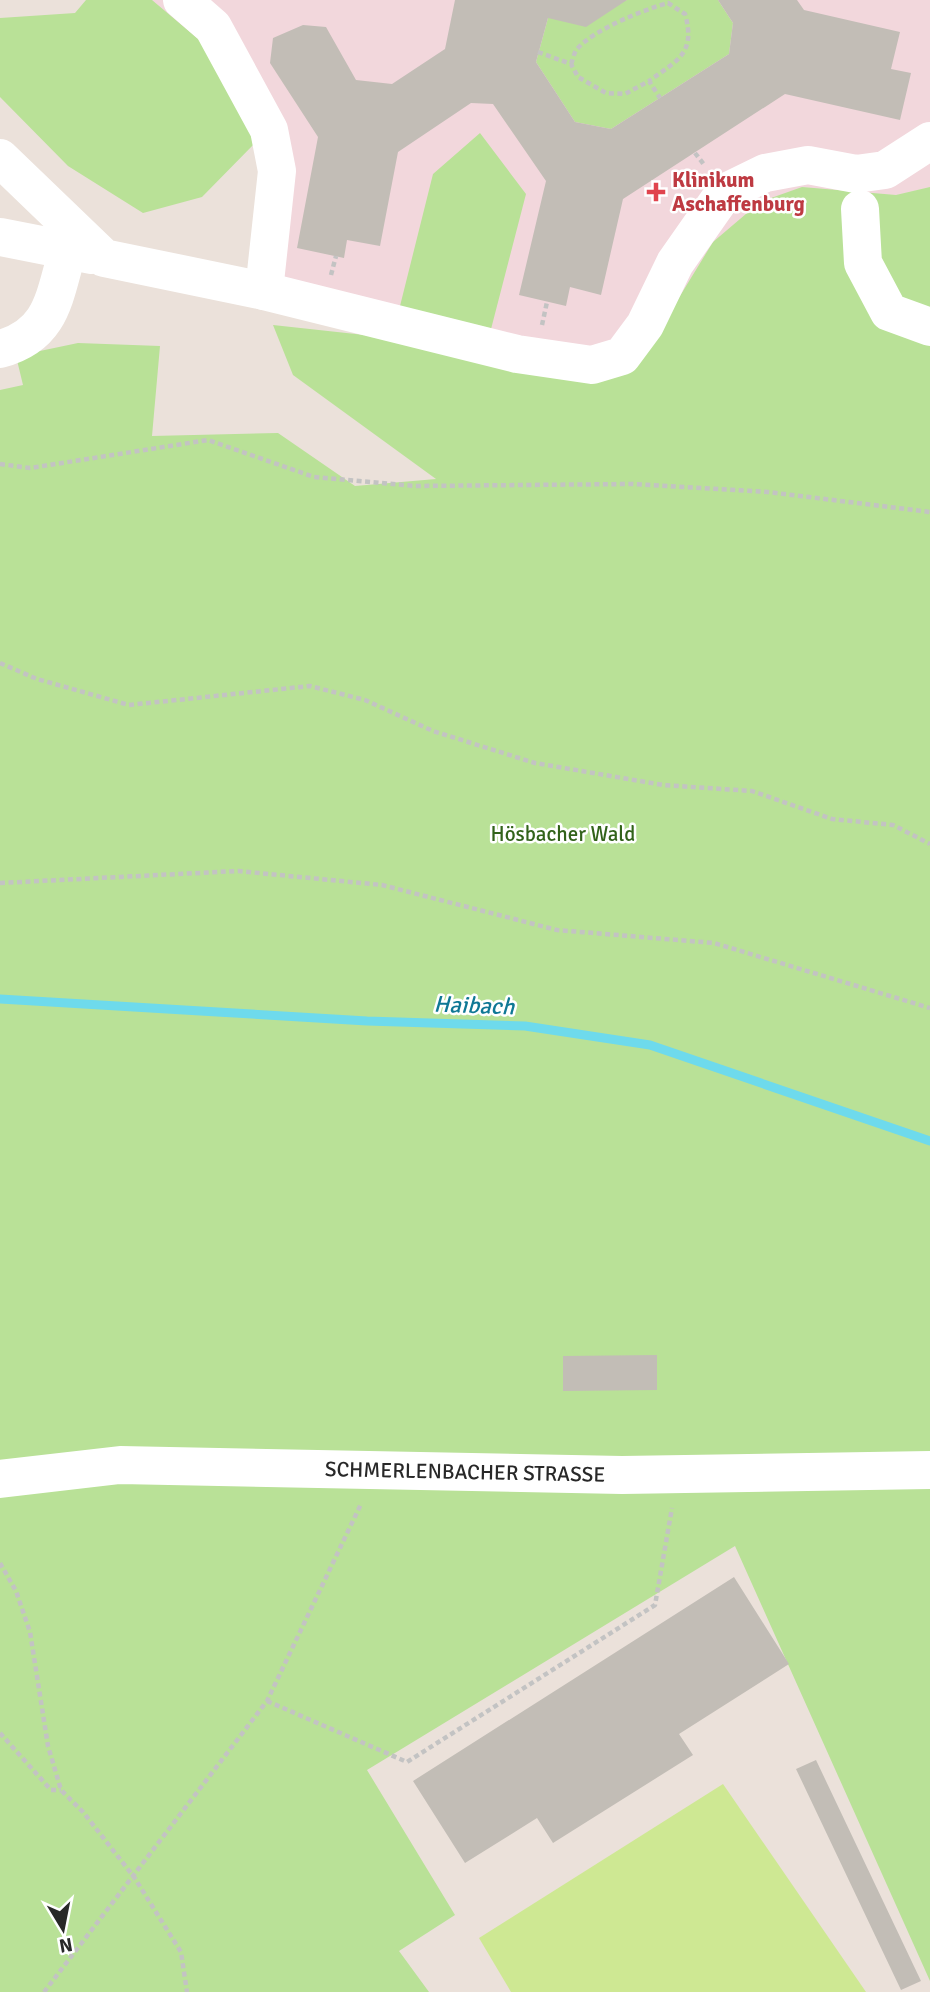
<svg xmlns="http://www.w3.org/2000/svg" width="930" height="1992" font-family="Signika,sans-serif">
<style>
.medical{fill:#f2d7dc}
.green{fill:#b9e197}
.pitch{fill:#cee893}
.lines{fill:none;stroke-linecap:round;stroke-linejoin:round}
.stream{stroke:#6edaec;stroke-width:9}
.building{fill:#c2bdb6}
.path{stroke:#c3c3c3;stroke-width:4.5;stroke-dasharray:5 3.5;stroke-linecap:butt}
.minor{stroke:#fff;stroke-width:38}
.health-dot{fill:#e0444e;stroke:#fff;stroke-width:2.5}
.labels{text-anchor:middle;stroke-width:5;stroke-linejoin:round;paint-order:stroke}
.health-label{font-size:21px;font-weight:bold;fill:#be3a42;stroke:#fff;text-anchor:start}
.park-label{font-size:21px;fill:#32631a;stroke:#fff}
.street-label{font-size:21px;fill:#282828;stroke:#fff}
.water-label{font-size:23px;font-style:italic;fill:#0f7895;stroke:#fff}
</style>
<rect width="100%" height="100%" fill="#ebe1da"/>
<!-- medical -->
<path class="medical" d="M 152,0 L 930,0 L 930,187 L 896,195 L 802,187 L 713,242 L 650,345 L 620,373 L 392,338 L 243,305 L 262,179 L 256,142 L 203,44 Z"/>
<!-- green -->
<path class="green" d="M 86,0 L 152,0 L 203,43 L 256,142 L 202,197 L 143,213 L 68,166 L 0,97 L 0,18 L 75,13 Z
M 627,0 L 718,0 L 733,23 L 729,54 L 611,129 L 575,122 L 536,62 L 548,18 Z
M 480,133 L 526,194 L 483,360 L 650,345 L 713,242 L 760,202 L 802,187 L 896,195 L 930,187 L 930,1981 L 735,1546 L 367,1770 L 455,1915 L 399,1951 L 429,1992 L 0,1992 L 0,390 L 23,385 L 16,356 L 78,343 L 160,346 L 152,436 L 278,433 L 355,486 L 436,479 L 293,375 L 273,325 L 392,338 L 433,174 Z"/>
<!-- pitch -->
<path class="pitch" d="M 723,1784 L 866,1992 L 511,1992 L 479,1938 Z"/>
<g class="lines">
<!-- stream -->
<path class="stream" d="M 0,999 L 367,1021 L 525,1026 L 650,1045 L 930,1141"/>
</g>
<!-- building -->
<path class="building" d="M 455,0 L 627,0 L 586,27 L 548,18 L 536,62 L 575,122 L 611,129 L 729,54 L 733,23 L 718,0 L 797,0 L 804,10 L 900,32 L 891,69 L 911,73 L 900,120 L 785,94 L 623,199 L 601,295 L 570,287 L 566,306 L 519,295 L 546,181 L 493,104 L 471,103 L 398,152 L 380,246 L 347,240 L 344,258 L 297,248 L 318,137 L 270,63 L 273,38 L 303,25 L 326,27 L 356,80 L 392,84 L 445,49 Z
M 657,1355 L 657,1390 L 563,1391 L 563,1356 Z
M 734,1577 L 789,1664 L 679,1734 L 693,1755 L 553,1843 L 537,1818 L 465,1863 L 413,1781 Z
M 816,1760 L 921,1981 L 901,1990 L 796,1769 Z"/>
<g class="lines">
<!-- path -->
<path class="path" d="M 538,52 L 571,64 L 578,77 L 606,93 L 625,94 L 649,81 L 660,98
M 571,64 C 573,60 574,52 577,49 C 593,30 645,9 668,3 L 685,14 C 696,53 678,60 649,81
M 695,153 L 705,166
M 331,275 L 336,256
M 542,325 L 547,302
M 0,464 L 30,468 L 208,440 L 314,477 L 415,486 L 633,484 L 768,492 L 930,512
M 0,663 L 37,679 L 129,705 L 310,686 L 365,700 L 433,731 L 535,763 L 663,785 L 752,791 L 832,819 L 893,825 L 930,844
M 0,883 L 238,871 L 382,885 L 557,930 L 714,943 L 930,1008
M 0,1563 L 16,1591 L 30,1632 L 48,1746 L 61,1790 L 83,1812 L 134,1877 L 181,1952 L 187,1992
M 267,1701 L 407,1762 L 655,1605 L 672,1508
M 0,1733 L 51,1790 L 61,1790
M 44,1992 L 267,1701 L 361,1504"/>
<!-- minor -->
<g class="minor">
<path d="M 182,0 L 213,27 L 269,130 L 277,171 L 264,291"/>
<path d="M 0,158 L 104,258 L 264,291 L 517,354 L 592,365 L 622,356 L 645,325 L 675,263 L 724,193 L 765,173 L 808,165 L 856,174 L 885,170 L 930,141"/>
<path d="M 860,209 L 863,263 L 889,312 L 930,327"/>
<path d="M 0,237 L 92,255"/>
<path d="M 0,349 C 53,335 54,296 68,250"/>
<path id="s1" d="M 0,1479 L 120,1465 L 622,1475 L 930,1470"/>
</g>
</g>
<!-- markers -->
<path class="health-dot" d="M652.5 181.5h7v7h7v7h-7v7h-7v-7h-7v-7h7z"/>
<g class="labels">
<!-- health labels -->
<g class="health-label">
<text x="672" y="187">Klinikum<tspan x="672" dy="24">Aschaffenburg</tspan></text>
</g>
<!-- park labels -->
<g class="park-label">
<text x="563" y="841">Hösbacher Wald</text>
</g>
<!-- street labels -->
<g class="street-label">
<text dy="7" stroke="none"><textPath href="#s1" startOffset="466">SCHMERLENBACHER STRASSE</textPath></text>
</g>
<!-- water labels -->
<g class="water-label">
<text transform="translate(474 1005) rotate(2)" y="8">Haibach</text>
</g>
</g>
<!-- north arrow -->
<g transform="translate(63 1929) rotate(170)" stroke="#ffffff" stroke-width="5" paint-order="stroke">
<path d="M0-5L12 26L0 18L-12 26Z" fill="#282828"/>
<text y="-10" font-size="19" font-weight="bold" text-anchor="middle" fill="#282828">N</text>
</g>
</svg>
